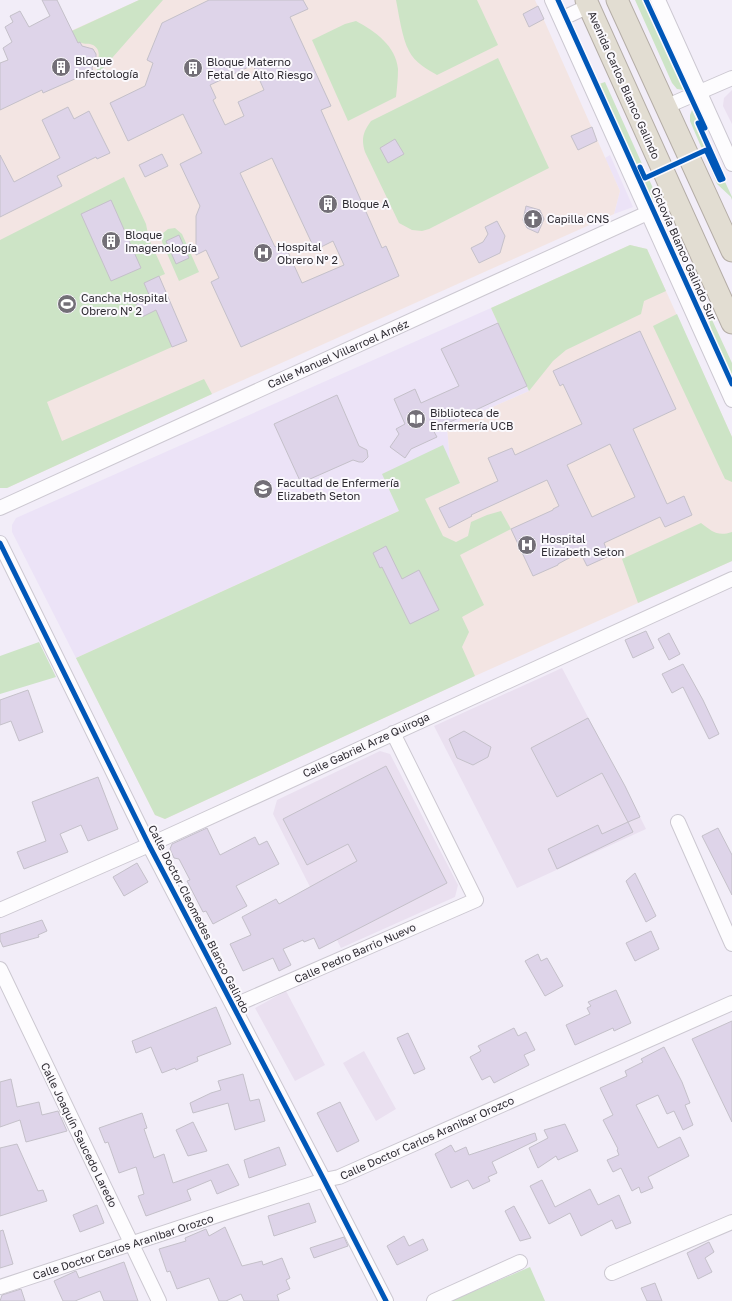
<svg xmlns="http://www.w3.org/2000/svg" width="732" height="1301" font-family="'Golos Text',sans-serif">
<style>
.built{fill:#ece3f7}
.industrial{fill:#eae0f0}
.medical{fill:#f3e5e3}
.green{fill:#cde4c6}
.building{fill:#ded4e9;stroke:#c4c0c9;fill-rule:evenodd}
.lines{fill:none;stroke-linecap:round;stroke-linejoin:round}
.minor-casing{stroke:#ccc8d1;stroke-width:16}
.highway-casing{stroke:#b4ada6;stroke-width:23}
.minor{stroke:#fdfcfe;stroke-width:14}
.highway{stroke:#e2ddd2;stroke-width:21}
.cycleway-casing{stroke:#fbf9fd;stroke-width:8}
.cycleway{stroke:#0057b8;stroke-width:5}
.labels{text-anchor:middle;stroke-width:4;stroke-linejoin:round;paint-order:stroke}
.poi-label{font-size:11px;fill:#2e2b32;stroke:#fbf9fd;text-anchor:start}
.street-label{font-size:11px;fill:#2e2b32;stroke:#fbf9fd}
</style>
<rect width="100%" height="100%" fill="#f2edf8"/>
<!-- built -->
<path class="built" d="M 610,155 L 633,207 L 614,214 L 620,191 L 605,158 Z
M 491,308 L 529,391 L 447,427 L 450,461 L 460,483 L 76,658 L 12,532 L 12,525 L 16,518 Z"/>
<!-- industrial -->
<path class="industrial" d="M 732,90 L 732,124 L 723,106 L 724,98 Z
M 562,668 L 624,785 L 646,829 L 517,888 L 434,726 Z
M 380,751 L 390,754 L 458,885 L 455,897 L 341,948 L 273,814 L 277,800 Z
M 286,991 L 325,1065 L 295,1081 L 255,1008 Z
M 364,1051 L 396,1109 L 376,1121 L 343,1063 Z"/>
<!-- medical -->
<path class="medical" d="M 139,0 L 535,0 L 620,191 L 614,214 L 212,394 L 7,488 L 0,488 L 0,63 Z
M 630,245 L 647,249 L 732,437 L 732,561 L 475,676 L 165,819 L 155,815 L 76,658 L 460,483 L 450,461 L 447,427 L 529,391 L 491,308 Z"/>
<!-- green -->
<path class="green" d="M 139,0 L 163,0 L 98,74 C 94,65 105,52 93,45 C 89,43 85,45 80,42 L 29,64 L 24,53 Z
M 396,0 L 477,0 L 498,45 L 437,75 C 427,69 415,63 409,51 C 402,38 399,15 396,0 Z
M 635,0 L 643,0 L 684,90 L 677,89 L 672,83 Z
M 356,21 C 375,31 396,46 398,69 C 398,78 397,88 396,97 L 348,121 L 312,40 L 345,24 Z
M 498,58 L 549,168 L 429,229 L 422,231 L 412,230 L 399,223 L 365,152 C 361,139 363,132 371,121 Z
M 605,82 L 657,197 L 652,200 L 599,84 Z
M 692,110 L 732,197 L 732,200 L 731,197 L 717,184 L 690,121 L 690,115 Z
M 124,177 L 146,224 L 149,239 L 165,274 L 144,283 L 150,297 L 136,304 L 142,317 L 156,310 L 172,347 L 47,402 L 62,441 L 204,379 L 212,394 L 7,488 L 0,488 L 0,240 Z
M 175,228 L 182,234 L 199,272 L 179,281 L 162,242 L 162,234 L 168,229 Z
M 630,245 L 647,249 L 666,291 L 644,301 L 641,314 L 566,350 L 553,361 L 529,391 L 491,308 Z
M 707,309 L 732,363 L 732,377 L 711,330 Z
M 677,314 L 732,437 L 732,482 L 725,479 L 653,326 Z
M 443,445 L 460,483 L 425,499 L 443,536 L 456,542 L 468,536 L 471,522 L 487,515 L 501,511 L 511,529 L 460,555 L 484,605 L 462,617 L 469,632 L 462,647 L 475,676 L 165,819 L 155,815 L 76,658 L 399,511 L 382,474 Z
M 701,523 C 712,531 717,537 732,532 L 732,561 L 638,603 L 622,559 Z
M 39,642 L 56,677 L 0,694 L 0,656 Z
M 530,1267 L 545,1301 L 451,1301 Z"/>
<!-- building -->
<path class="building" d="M 42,0 L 57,0 L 78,43 L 80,42 L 82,46 L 93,49 L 96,54 L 96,58 L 92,68 L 93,71 L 43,93 L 42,90 L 0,110 L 0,63 L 8,60 L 3,48 L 12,42 L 5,27 L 13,22 L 10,16 L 20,11 L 29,27 L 50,16 Z
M 209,0 L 303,0 L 308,9 L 290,17 L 331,106 L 321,110 L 382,248 L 386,246 L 399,276 L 241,347 L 211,282 L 219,278 L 206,250 L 196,255 L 196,216 L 200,206 L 180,164 L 202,153 L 183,114 L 128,141 L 110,103 L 145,86 L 153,63 L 147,60 L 162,23 ZM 253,65 L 264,90 L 238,102 L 244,116 L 225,125 L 213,100 L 216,98 L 210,85 ZM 272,158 L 315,250 L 333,241 L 344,265 L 302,283 L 284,243 L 275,247 L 240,173 Z
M 538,6 L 544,19 L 529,27 L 523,14 Z
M 68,107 L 74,119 L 89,111 L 110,153 L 97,159 L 96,157 L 57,176 L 62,186 L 0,217 L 0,155 L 14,182 L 60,158 L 42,120 Z
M 592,127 L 597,141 L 578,150 L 571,136 Z
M 395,139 L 404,154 L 388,163 L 380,148 Z
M 162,154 L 168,166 L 145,177 L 139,165 Z
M 111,200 L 141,268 L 111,281 L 81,214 Z
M 526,206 L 540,210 L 544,219 L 538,233 L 527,228 L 523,220 Z
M 497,221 L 505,236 L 500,253 L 479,263 L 471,248 L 483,242 L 488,234 L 485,227 Z
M 179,235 L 189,258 L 176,264 L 166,241 Z
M 159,276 L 187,341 L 172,347 L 156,310 L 142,317 L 136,304 L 150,297 L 144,283 Z
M 498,323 L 527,386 L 433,430 L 437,437 L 411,449 L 405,458 L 390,447 L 399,434 L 396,429 L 405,424 L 394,399 L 415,389 L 421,403 L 459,386 L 441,349 Z
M 640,331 L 676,409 L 633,429 L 667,504 L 684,496 L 692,515 L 665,527 L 660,517 L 604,543 L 609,556 L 587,566 L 580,552 L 558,564 L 558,565 L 533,576 L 511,529 L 553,510 L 553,509 L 559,506 L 547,480 L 471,515 L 472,516 L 449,528 L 439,508 L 498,481 L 488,458 L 512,448 L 515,455 L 582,424 L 563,384 L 560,386 L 553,371 ZM 610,444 L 635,497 L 592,517 L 567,465 Z
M 337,395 L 359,446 L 367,450 L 368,457 L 363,462 L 359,462 L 353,460 L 301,483 L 274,424 Z
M 386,546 L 402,579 L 419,570 L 439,610 L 410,624 L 382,567 L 380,568 L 373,553 Z
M 646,631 L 654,648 L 633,658 L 625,640 Z
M 669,633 L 680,654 L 669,660 L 658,639 Z
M 683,664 L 703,700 L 719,734 L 709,739 L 683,687 L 672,693 L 662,674 Z
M 28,690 L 43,732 L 19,741 L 11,721 L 0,725 L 0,700 Z
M 588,718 L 625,786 L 640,817 L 628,822 L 602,773 L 557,797 L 531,748 Z
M 464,731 L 491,747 L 488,757 L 473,765 L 457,758 L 449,739 Z
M 386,766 L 447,883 L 319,949 L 314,938 L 304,942 L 303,940 L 283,949 L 291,965 L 279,971 L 273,958 L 243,971 L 230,944 L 251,935 L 242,917 L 276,899 L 279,904 L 357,861 L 348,844 L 307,865 L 283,819 Z
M 98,777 L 118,829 L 88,841 L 81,825 L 60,834 L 68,852 L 24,869 L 17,852 L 46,841 L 32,802 Z
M 628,822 L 633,832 L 557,869 L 548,849 L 598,825 L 602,834 Z
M 207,828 L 220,855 L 255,837 L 259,845 L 267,841 L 279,864 L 236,886 L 247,906 L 213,924 L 206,911 L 203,912 L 187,881 L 190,880 L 179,859 L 174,858 L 170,849 L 172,844 Z
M 718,828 L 732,855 L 732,895 L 702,836 Z
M 137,863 L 148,882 L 124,896 L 113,877 Z
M 635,873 L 656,916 L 646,922 L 626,881 Z
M 42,920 L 47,931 L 38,935 L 39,937 L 3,947 L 0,940 L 0,934 Z
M 651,931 L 659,949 L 635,961 L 626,943 Z
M 538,954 L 541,961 L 547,958 L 563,986 L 545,996 L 525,961 Z
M 616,990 L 631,1023 L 614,1031 L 613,1028 L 575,1045 L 566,1025 L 590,1014 L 587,1008 L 591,1006 L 588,1002 Z
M 216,1007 L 231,1044 L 197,1057 L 198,1061 L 176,1070 L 175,1068 L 162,1073 L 151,1047 L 136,1053 L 132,1041 Z
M 732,1021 L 732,1122 L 692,1039 Z
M 514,1028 L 518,1036 L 526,1032 L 535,1050 L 524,1055 L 529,1065 L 494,1083 L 490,1076 L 482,1080 L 470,1057 L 481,1051 L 478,1046 Z
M 408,1033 L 425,1069 L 414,1074 L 397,1038 Z
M 664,1047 L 682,1082 L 690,1103 L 685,1105 L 693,1125 L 683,1130 L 674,1111 L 667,1114 L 658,1095 L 636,1105 L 658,1148 L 680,1137 L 689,1156 L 648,1177 L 653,1188 L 641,1193 L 639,1187 L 632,1191 L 621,1168 L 613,1172 L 607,1160 L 619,1155 L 617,1150 L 618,1149 L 603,1120 L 613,1115 L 600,1088 L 627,1076 L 625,1071 L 643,1062 L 641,1059 Z
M 243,1074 L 250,1101 L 259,1099 L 265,1121 L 235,1130 L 228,1103 L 193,1113 L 190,1103 L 211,1093 L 221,1090 L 218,1081 Z
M 11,1079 L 17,1107 L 39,1102 L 42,1115 L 58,1111 L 67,1131 L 26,1142 L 20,1120 L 0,1127 L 0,1082 Z
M 340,1102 L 359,1141 L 337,1152 L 317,1113 Z
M 142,1113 L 147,1128 L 144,1129 L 154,1158 L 164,1154 L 173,1183 L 228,1164 L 239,1185 L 217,1194 L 211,1180 L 187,1190 L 191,1200 L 146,1216 L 138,1196 L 144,1194 L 136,1167 L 119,1173 L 108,1142 L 105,1143 L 99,1128 Z
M 193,1122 L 207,1151 L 188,1156 L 176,1130 Z
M 565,1124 L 578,1151 L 558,1160 L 556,1156 L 538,1168 L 529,1148 L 548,1138 L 544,1130 Z
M 535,1133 L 537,1140 L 492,1162 L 497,1173 L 488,1177 L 490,1181 L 473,1189 L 468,1180 L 451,1188 L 435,1154 L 451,1145 L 455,1152 L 466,1147 L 469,1155 Z
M 17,1144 L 38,1191 L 43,1190 L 47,1201 L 0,1216 L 0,1148 Z
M 279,1147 L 286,1165 L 249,1178 L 244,1160 Z
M 542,1180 L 555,1207 L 590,1189 L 598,1205 L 619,1195 L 631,1223 L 616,1229 L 612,1220 L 581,1236 L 570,1213 L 549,1224 L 530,1186 Z
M 309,1203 L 316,1222 L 274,1236 L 268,1216 Z
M 97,1205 L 104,1223 L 80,1232 L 73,1215 Z
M 514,1206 L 531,1238 L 520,1241 L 505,1211 Z
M 225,1227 L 242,1266 L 262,1261 L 263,1265 L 282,1258 L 290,1278 L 286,1280 L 290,1289 L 277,1295 L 279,1301 L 244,1301 L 241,1294 L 226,1301 L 219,1301 L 209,1278 L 177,1289 L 170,1271 L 167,1272 L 159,1249 L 186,1241 L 185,1238 L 206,1229 L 209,1236 Z
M 3,1230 L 13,1264 L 0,1268 L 0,1231 Z
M 404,1236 L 409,1246 L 423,1239 L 428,1250 L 397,1265 L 387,1246 Z
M 344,1237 L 348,1246 L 314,1258 L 310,1248 Z
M 709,1242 L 714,1252 L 705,1258 L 712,1272 L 698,1279 L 687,1253 Z
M 124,1262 L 138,1301 L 104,1301 L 100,1291 L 75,1301 L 63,1301 L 54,1281 L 76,1271 L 79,1278 Z
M 655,1283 L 662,1301 L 647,1301 L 641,1288 Z
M 21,1289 L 25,1301 L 0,1301 L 2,1295 Z"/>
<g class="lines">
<defs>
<path id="minor" d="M 552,0 L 732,400
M 658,0 L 732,164
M 561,19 L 589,6
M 665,107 L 732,78
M 0,508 L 676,200
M 0,543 L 149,845 L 324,1180 L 386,1301
M 678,822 L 732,944
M 0,910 L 149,845 L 732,579
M 0,969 L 159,1301
M 233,1006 L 476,900 L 393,733
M 612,1273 L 732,1222
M 0,1287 L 324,1180 L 339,1177 L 732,1003
M 434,1301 L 520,1262"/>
<path id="highway" d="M 586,0 L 732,323
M 617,0 L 732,251"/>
</defs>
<!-- minor casing -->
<use href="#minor" class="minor-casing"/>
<!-- highway casing -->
<use href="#highway" class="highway-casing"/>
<!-- minor -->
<use href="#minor" class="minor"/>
<!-- highway -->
<use href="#highway" class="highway"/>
<defs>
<path id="cycleway" d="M 558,0 L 732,384
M 646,0 L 705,128
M 640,167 L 645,178 L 706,150 L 720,180 L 723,179 L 698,123
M 0,543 L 149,845 L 324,1180 L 386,1301"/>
</defs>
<!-- cycleway casing -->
<use href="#cycleway" class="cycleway-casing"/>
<!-- cycleway -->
<use href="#cycleway" class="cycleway"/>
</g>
<!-- icons -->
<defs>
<symbol id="building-disc" viewBox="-11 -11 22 22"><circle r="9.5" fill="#736f77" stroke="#fbf9fd"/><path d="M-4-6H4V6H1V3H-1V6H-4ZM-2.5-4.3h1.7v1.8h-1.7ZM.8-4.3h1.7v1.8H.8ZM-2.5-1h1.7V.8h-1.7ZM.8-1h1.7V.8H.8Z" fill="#fff"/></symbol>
<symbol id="church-disc" viewBox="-11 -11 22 22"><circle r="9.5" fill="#736f77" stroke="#fbf9fd"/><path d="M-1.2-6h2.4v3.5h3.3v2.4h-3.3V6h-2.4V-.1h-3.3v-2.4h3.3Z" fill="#fff"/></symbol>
<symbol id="hospital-disc" viewBox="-11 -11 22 22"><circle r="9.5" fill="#736f77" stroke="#fbf9fd"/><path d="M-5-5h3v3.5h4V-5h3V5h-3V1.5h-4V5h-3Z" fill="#fff"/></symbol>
<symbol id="stadium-disc" viewBox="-11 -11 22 22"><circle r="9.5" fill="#736f77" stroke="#fbf9fd"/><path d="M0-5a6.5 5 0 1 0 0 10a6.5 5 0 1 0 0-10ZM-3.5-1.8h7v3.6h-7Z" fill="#fff"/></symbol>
<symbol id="library-disc" viewBox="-11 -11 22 22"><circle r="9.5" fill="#736f77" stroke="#fbf9fd"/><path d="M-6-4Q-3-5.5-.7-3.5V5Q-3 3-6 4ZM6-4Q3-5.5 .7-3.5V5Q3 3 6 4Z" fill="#fff"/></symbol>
<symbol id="university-disc" viewBox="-11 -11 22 22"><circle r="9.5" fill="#736f77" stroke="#fbf9fd"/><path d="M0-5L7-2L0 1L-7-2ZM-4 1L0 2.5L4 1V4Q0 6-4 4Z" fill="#fff"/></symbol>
</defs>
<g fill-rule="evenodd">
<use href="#building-disc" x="50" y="56" width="22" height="22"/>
<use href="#building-disc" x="182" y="57" width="22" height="22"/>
<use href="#building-disc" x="317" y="193" width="22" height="22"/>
<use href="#church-disc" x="522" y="208" width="22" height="22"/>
<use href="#building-disc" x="100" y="230" width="22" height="22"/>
<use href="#hospital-disc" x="252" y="242" width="22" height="22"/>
<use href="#stadium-disc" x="56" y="293" width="22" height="22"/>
<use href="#library-disc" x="405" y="408" width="22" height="22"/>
<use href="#university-disc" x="252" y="478" width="22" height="22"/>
<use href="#hospital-disc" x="516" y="534" width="22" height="22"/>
</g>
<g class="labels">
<!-- poi labels -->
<g class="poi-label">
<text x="75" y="65">Bloque<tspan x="75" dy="13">Infectología</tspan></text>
<text x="207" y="66">Bloque Materno<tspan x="207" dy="13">Fetal de Alto Riesgo</tspan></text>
<text x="342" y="208">Bloque A</text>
<text x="547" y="223">Capilla CNS</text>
<text x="125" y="239">Bloque<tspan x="125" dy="13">Imagenología</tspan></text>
<text x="277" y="251">Hospital<tspan x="277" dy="13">Obrero N° 2</tspan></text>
<text x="81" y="302">Cancha Hospital<tspan x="81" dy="13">Obrero N° 2</tspan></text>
<text x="430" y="417">Biblioteca de<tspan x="430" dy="13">Enfermería UCB</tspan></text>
<text x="277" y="487">Facultad de Enfermería<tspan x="277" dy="13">Elizabeth Seton</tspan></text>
<text x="541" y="543">Hospital<tspan x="541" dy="13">Elizabeth Seton</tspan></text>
</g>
<!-- street labels -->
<g class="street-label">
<text transform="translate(624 85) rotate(66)" y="4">Avenida Carlos Blanco Galindo</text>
<text transform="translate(684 254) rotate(66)" y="4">Ciclovía Blanco Galindo Sur</text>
<text transform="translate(338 354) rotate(-24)" y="4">Calle Manuel Villarroel Arnéz</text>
<text transform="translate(366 745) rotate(-25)" y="4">Calle Gabriel Arze Quiroga</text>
<text transform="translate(199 919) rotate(63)" y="4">Calle Doctor Cleomedes Blanco Galindo</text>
<text transform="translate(355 953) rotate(-24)" y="4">Calle Pedro Barrio Nuevo</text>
<text transform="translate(79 1135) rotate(64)" y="4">Calle Joaquín Saucedo Laredo</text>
<text transform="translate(427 1138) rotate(-24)" y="4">Calle Doctor Carlos Aranibar Orozco</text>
<text transform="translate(123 1247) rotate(-18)" y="4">Calle Doctor Carlos Aranibar Orozco</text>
</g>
</g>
</svg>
